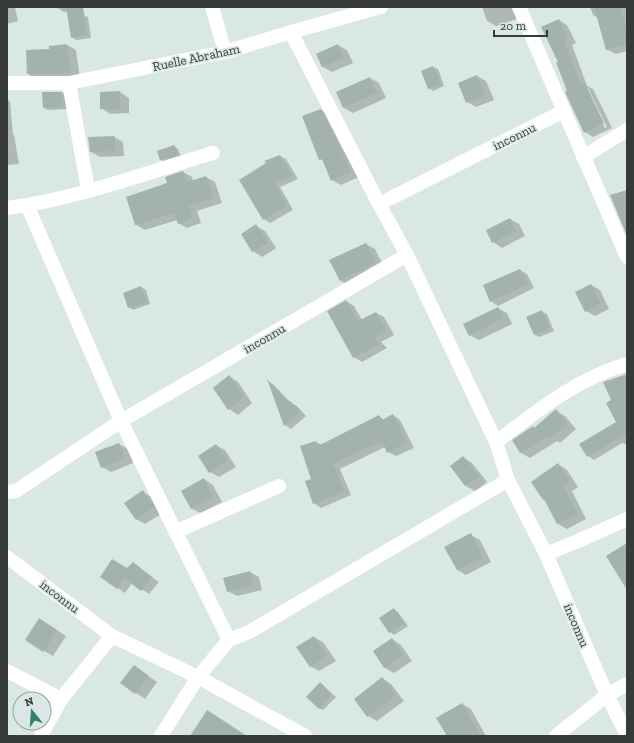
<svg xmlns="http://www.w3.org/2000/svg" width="634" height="743" font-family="'Zilla Slab',serif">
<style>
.shadow{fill:#0003;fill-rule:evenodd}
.building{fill:#a4b2af}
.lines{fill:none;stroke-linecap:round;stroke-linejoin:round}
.minor{stroke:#fff;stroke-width:14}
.labels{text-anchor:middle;stroke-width:3.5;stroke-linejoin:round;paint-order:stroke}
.street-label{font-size:13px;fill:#363b3a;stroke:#dae8e5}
</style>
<rect width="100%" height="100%" fill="#dae8e5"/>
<!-- shadow -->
<path class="shadow" d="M 7,7 L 15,7 L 18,21 L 7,24 Z
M 56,7 L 82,7 L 64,12 Z
M 482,7 L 512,7 L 517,19 L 496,26 L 487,21 Z
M 590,7 L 627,7 L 627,51 L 616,54 L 606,49 L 598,18 L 593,15 Z
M 83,15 L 88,17 L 91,38 L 76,40 L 72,37 Z
M 559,20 L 567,25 L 576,43 L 572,45 L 587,86 L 593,89 L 612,128 L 593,137 L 585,132 L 568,92 L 559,62 ZM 586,88 L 588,88 L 607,127 L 605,128 Z
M 67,45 L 76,50 L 80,78 L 37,79 L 28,74 L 50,50 Z
M 338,45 L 347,50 L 353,63 L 332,72 L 323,67 L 317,54 Z
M 433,67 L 438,69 L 444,86 L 433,91 L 429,88 Z
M 477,76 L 486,81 L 494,100 L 476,107 L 467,102 Z
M 370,78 L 379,83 L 386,98 L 353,113 L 344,108 L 337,93 Z
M 62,92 L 66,95 L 67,109 L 48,110 L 44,108 Z
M 120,92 L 129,98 L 129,113 L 110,114 L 101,108 Z
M 7,100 L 10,101 L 13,135 L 14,135 L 19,164 L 7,165 Z
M 321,110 L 330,115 L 359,177 L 341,185 L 332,180 L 324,161 L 320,159 Z
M 114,137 L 123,142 L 124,156 L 100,157 L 91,152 Z
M 174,146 L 178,149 L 181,157 L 165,162 L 161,160 L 158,152 Z
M 280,156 L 286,159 L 298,179 L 280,187 L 293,210 L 270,223 L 264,219 Z
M 183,172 L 192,177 L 193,181 L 206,177 L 215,182 L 222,203 L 197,211 L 201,223 L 187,228 L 178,223 L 177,220 L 145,230 L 136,225 L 169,184 Z
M 510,219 L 519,224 L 525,236 L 502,248 L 493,242 Z
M 256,226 L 265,231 L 276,248 L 262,257 L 253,251 L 242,234 Z
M 366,244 L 375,249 L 384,267 L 350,286 L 341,281 L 331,261 Z
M 520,270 L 527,274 L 534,288 L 498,306 L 491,301 Z
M 591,285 L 600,290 L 609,309 L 595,316 L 586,311 Z
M 141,287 L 146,290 L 150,304 L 133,310 L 129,307 Z
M 346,301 L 354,306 L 362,320 L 376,313 L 384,317 L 394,335 L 381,342 L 387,348 L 362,362 L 354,357 Z
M 498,308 L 507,313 L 512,324 L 479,340 L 470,335 Z
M 542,312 L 547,314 L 554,331 L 539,337 L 535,335 Z
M 627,375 L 627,445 L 622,443 L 594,460 L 588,456 L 618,422 L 612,400 Z
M 229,376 L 238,382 L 252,403 L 238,415 L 229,409 L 214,388 Z
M 269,382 L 274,385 L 290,402 L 297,406 L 306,416 L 291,429 L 285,425 Z
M 556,411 L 565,416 L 576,429 L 560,443 L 557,441 L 530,458 L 521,453 L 514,440 L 533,427 L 535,428 Z
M 393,415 L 400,420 L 414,448 L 396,456 L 388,452 L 385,447 L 340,469 L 351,495 L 321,508 L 314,503 L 312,480 L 301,447 L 316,442 L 323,445 L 379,416 L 384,420 Z
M 119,444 L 128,449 L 133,463 L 111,472 L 102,467 Z
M 216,445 L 225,450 L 236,467 L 219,477 L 210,472 Z
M 463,457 L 472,463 L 487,482 L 475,491 L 466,486 L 452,466 Z
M 558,464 L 567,470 L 578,487 L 572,491 L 586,519 L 567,529 L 558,524 L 546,501 L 544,500 L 532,483 Z
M 204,479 L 213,485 L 222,502 L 200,513 L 191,508 Z
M 143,492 L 152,497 L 163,513 L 145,524 L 136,519 Z
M 471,535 L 480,540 L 491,562 L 466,575 L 457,570 Z
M 133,563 L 159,582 L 149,594 L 132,583 L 125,593 L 101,577 L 127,569 Z
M 250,572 L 259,577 L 262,590 L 237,596 L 228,591 Z
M 394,610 L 398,612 L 408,626 L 394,635 L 390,632 Z
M 49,625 L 66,636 L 53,656 L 44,651 Z
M 314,637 L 323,642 L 336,661 L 319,671 L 310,666 Z
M 392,639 L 401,645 L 412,661 L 394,673 L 385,668 L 374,651 Z
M 134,666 L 157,682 L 145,699 L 121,683 Z
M 382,678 L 391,684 L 404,701 L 377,721 L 368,716 Z
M 320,684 L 336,697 L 323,710 L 319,708 Z
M 462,704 L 471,709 L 486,736 L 448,736 Z"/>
<!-- building -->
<path class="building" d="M 66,7 L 83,7 L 87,35 L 71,38 Z
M 594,7 L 620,7 L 627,32 L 627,44 L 606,50 Z
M 559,19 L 568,39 L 564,41 L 581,85 L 585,83 L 604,123 L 584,133 L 565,92 L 567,91 L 556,62 L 558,62 L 541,27 Z
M 67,44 L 71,73 L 27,74 L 26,50 L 49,49 L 49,46 Z
M 338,44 L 344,58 L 322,67 L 316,54 Z
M 433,66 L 441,84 L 428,89 L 421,71 Z
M 477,75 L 485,95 L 466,103 L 458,83 Z
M 370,77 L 377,93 L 343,108 L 336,92 Z
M 120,91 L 120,109 L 100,109 L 100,92 Z
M 42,92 L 62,92 L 63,107 L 43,108 Z
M 321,109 L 336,139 L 351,172 L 331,181 L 322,159 L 319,160 L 302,116 Z
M 115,136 L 115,151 L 90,152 L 88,137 Z
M 174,145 L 178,155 L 160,160 L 157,151 Z
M 280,155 L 292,175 L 275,183 L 287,206 L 263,220 L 239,180 L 266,163 L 264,161 Z
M 183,171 L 187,182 L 206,176 L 214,198 L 189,206 L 193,218 L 178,224 L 174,213 L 135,225 L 126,197 L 167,183 L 165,177 Z
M 627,190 L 627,236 L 610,195 Z
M 510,218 L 516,231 L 492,243 L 486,230 Z
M 256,224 L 268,243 L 252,252 L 241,234 Z
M 366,243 L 376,262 L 340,281 L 329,260 Z
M 520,269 L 528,284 L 490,302 L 483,285 Z
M 591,284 L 601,304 L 585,312 L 575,292 Z
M 141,286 L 147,302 L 128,308 L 123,293 Z
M 346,300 L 358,321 L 376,312 L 386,330 L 374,337 L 380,344 L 353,358 L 327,311 Z
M 498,307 L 504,318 L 469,336 L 463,324 Z
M 542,310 L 550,328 L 534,335 L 526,317 Z
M 627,374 L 627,441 L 624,435 L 587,457 L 579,444 L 616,422 L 606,403 L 611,400 L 603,382 Z
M 229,375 L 244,397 L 228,410 L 213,388 Z
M 267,379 L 288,402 L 290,401 L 300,412 L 284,426 Z
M 556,409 L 568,424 L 550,438 L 548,436 L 520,453 L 512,440 L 533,426 L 534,428 Z
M 393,414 L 407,443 L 387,453 L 382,441 L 333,464 L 345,491 L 313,504 L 305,481 L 311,479 L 300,446 L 316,441 L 318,446 L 379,415 L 382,420 Z
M 119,443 L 125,458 L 101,468 L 95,452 Z
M 216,444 L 228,461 L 209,473 L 198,456 Z
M 463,456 L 479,477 L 465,486 L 450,466 Z
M 558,463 L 570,481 L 563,486 L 578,514 L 557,524 L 544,499 L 543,500 L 531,482 Z
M 204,478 L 213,496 L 191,509 L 181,491 Z
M 143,490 L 154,507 L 136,520 L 124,503 Z
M 471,533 L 483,557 L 457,570 L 444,547 Z
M 627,543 L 627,590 L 606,556 Z
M 112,559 L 127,568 L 133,562 L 152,577 L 141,591 L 124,578 L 117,589 L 100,577 Z
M 250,571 L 253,585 L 227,592 L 223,578 Z
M 394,608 L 404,623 L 389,633 L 379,618 Z
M 39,618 L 57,630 L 43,652 L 25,640 Z
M 314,636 L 327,656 L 310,667 L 296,647 Z
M 392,638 L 403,656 L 384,668 L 373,651 Z
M 134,665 L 149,676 L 135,694 L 120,683 Z
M 382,677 L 396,695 L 367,717 L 354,699 Z
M 320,682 L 332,694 L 319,709 L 306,697 Z
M 462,703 L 481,736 L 447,736 L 436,718 Z
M 207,710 L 247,736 L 190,736 Z"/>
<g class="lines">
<!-- minor -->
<path class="minor" d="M 212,7 L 225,52
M 519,7 L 627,257
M 291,32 L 379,204 L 407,255 L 496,442 L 508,480 L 546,554 L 607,695 L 627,735
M 7,83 L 69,83 L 225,52 L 291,32 L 381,7
M 69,83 L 88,190
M 583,157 L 627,130
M 379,204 L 564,111
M 27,205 L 121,421 L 229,640
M 7,208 C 77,199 145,173 213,153
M 496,442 C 537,411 578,378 627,364
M 7,492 L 16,491 L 121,421 L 407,255
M 175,532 L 279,486
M 546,554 L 578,541 L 627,519
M 7,557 L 112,636 L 198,677 L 305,736
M 7,671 L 61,699
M 41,736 L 61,699 L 112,636
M 161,736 L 198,677 L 229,640 L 249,632 L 508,480
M 556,736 L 607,695 L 627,684"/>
</g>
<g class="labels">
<!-- street labels -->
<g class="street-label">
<text transform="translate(196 57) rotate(-12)" y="5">Ruelle Abraham</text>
<text transform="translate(514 136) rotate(-26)" y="5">inconnu</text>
<text transform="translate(264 338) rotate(-30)" y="5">inconnu</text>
<text transform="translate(60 596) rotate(37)" y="5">inconnu</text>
<text transform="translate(577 625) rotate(67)" y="5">inconnu</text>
</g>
</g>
<!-- border -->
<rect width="634" height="743" fill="none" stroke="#363b3a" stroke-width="16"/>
<!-- north arrow -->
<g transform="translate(32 711) rotate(343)"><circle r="19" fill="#dae8e5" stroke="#98a3a1"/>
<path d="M0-3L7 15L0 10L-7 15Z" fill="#367d74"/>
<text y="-6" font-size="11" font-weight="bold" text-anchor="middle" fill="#363b3a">N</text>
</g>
<!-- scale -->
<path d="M494 30v6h53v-6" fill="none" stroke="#363b3a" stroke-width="2"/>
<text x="500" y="30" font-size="12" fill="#363b3a" stroke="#dae8e5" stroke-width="3" paint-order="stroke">20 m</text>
</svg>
